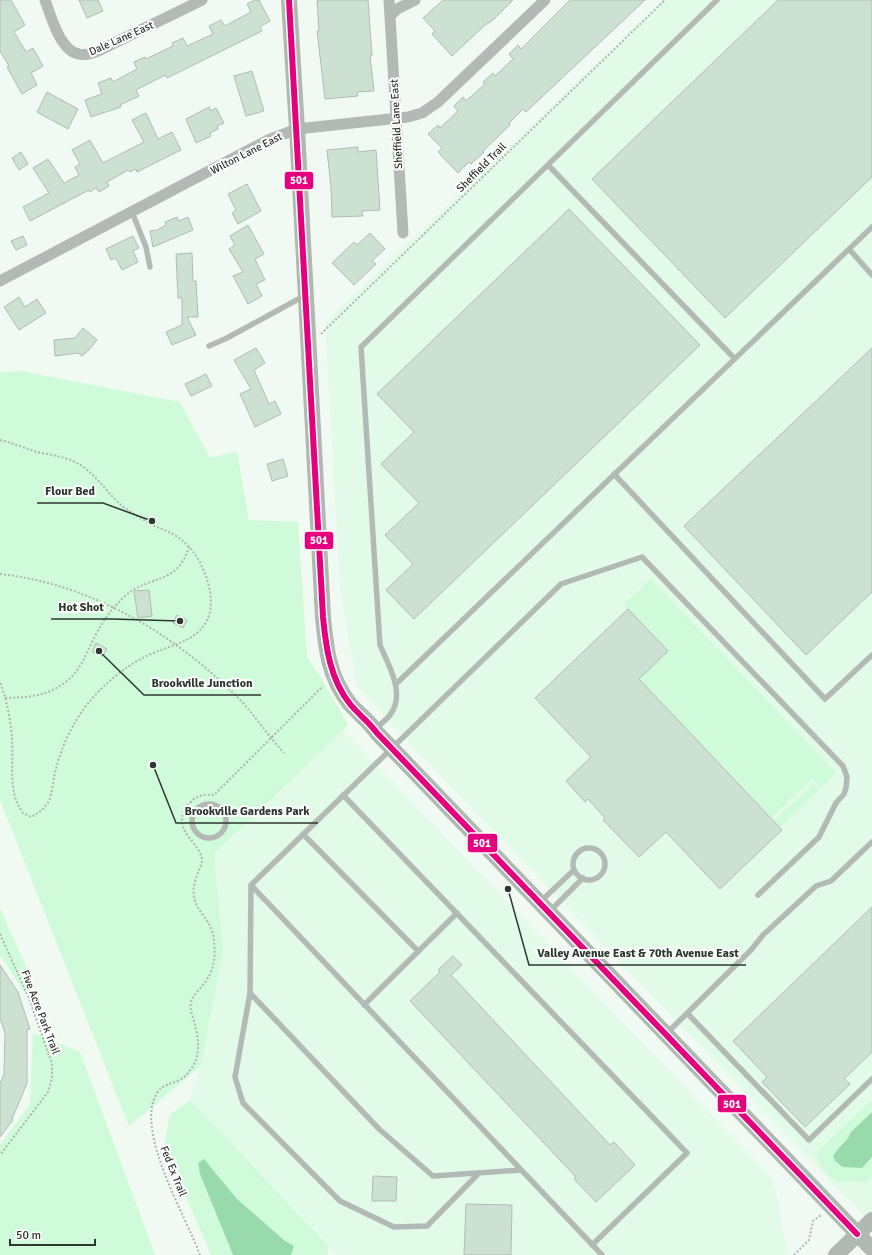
<svg xmlns="http://www.w3.org/2000/svg" width="872" height="1255" font-family="Signika,sans-serif">
<style>
.built{fill:#e2fbe8}
.green{fill:#cffbda}
.water{fill:#99daac}
.building{fill:#cce1d2;stroke:#b2bbb4}
.lines{fill:none;stroke-linecap:round;stroke-linejoin:round}
.path{stroke:#afb4b1;stroke-width:2;stroke-dasharray:2 2;stroke-linecap:butt}
.lane{stroke:#b3b9b4;stroke-width:5.5}
.street{stroke:#b3b9b4;stroke-width:11}
.secondary{stroke:#b1b8b2;stroke-width:16}
.bus-1-casing{stroke:#fff;stroke-width:9}
.bus-1{stroke:#e5007d;stroke-width:6}
.labels{text-anchor:middle;stroke-width:4;stroke-linejoin:round;paint-order:stroke}
.street-label{font-size:11px;fill:#2d382f;stroke:#fff}
.leader{fill:none;stroke:#2d382f;stroke-width:1.5}
.callout-dot{fill:#2d382f;stroke:#fff;stroke-width:1.5}
.callout-label{font-size:12px;text-anchor:middle;font-weight:bold;fill:#2d382f;stroke:#fff;stroke-width:4;stroke-linejoin:round;paint-order:stroke}
.line-badge{stroke:#fff;stroke-width:1.5}
.badge-label{font-size:11px;text-anchor:middle;font-weight:bold;fill:#fff}
</style>
<rect width="100%" height="100%" fill="#f0faf2"/>
<!-- built -->
<path class="built" d="M 662,0 L 872,0 L 872,1224 L 423,758 L 357,686 L 340,591 L 325,322 Z
M 343,730 L 774,1180 L 788,1255 L 336,1255 L 190,1100 L 201,1066 L 223,950 L 214,854 Z"/>
<!-- green -->
<path class="green" d="M 21,371 L 180,402 L 210,458 L 237,451 L 249,520 L 298,522 L 307,657 L 323,681 L 348,725 L 214,854 L 223,950 L 201,1066 L 129,1126 L 0,800 L 0,372 Z
M 651,579 L 836,773 L 820,788 L 812,779 L 771,818 L 639,679 L 668,651 L 624,605 Z
M 813,784 L 819,790 L 780,827 L 774,821 Z
M 0,908 L 35,987 L 25,994 L 0,954 Z
M 33,1033 L 80,1052 L 155,1255 L 0,1255 L 0,1145 L 30,1104 Z
M 190,1100 L 329,1247 L 327,1255 L 291,1255 L 294,1246 L 284,1240 L 237,1199 L 204,1159 L 200,1174 L 233,1255 L 211,1255 L 164,1146 L 170,1115 Z
M 872,1100 L 872,1112 L 851,1132 L 848,1138 L 838,1149 L 835,1154 L 843,1167 L 862,1168 L 872,1157 L 872,1176 L 866,1182 L 835,1181 L 824,1171 L 817,1159 L 820,1149 Z"/>
<!-- water -->
<path class="water" d="M 872,1112 L 872,1157 L 862,1168 L 843,1167 L 835,1161 L 833,1156 L 838,1149 L 848,1138 L 851,1132 Z
M 204,1159 L 237,1199 L 284,1240 L 294,1246 L 291,1255 L 233,1255 L 200,1174 L 198,1163 Z"/>
<!-- building -->
<path class="building" d="M 0,0 L 11,0 L 25,25 L 14,32 L 26,52 L 33,48 L 43,66 L 31,73 L 37,85 L 22,94 L 7,67 L 9,66 L 0,51 Z
M 79,0 L 98,0 L 103,11 L 87,18 Z
M 255,0 L 259,0 L 270,21 L 260,27 L 262,31 L 167,78 L 165,75 L 136,90 L 139,96 L 120,105 L 121,107 L 91,117 L 85,100 L 102,94 L 98,83 L 111,78 L 113,82 L 137,69 L 134,62 L 145,57 L 146,59 L 173,46 L 172,43 L 183,38 L 187,46 L 213,34 L 209,26 L 221,20 L 225,26 L 251,12 L 247,4 Z
M 317,0 L 368,0 L 372,56 L 370,56 L 374,91 L 357,92 L 358,96 L 325,99 L 317,31 L 319,31 Z
M 443,0 L 513,0 L 493,20 L 484,26 L 452,56 L 432,34 L 435,31 L 423,18 Z
M 570,0 L 645,0 L 526,112 L 523,109 L 509,123 L 510,125 L 483,151 L 484,152 L 471,164 L 469,162 L 458,173 L 438,152 L 442,148 L 428,134 L 438,125 L 440,128 L 458,111 L 454,106 L 463,97 L 466,101 L 485,84 L 483,82 L 493,73 L 495,76 L 513,59 L 509,54 L 518,45 L 521,49 Z
M 778,0 L 872,0 L 872,177 L 725,318 L 592,179 Z
M 252,71 L 264,111 L 246,116 L 234,76 Z
M 47,92 L 78,109 L 68,129 L 37,112 Z
M 209,107 L 211,111 L 216,108 L 224,123 L 217,126 L 218,129 L 210,133 L 211,136 L 196,143 L 186,119 Z
M 146,113 L 158,139 L 172,132 L 181,150 L 137,172 L 136,169 L 130,172 L 128,170 L 107,182 L 109,186 L 99,192 L 96,188 L 90,192 L 89,190 L 30,221 L 23,207 L 49,193 L 33,168 L 48,159 L 64,183 L 79,175 L 75,167 L 80,164 L 72,150 L 90,140 L 103,163 L 144,142 L 132,120 Z
M 358,147 L 358,152 L 376,150 L 380,210 L 362,211 L 363,216 L 332,217 L 331,187 L 327,150 Z
M 21,152 L 28,164 L 19,170 L 12,158 Z
M 247,184 L 261,211 L 238,224 L 232,213 L 236,210 L 228,194 Z
M 569,209 L 700,345 L 414,619 L 386,590 L 413,564 L 385,535 L 419,503 L 381,464 L 414,432 L 377,394 Z
M 177,217 L 179,221 L 188,217 L 193,230 L 153,247 L 150,231 L 157,230 L 166,225 L 165,222 Z
M 248,225 L 264,254 L 255,259 L 265,280 L 256,284 L 262,296 L 248,304 L 233,276 L 243,272 L 229,249 L 235,245 L 230,236 Z
M 370,233 L 385,249 L 372,261 L 376,264 L 354,285 L 332,263 L 354,242 L 357,245 Z
M 23,236 L 27,245 L 16,250 L 11,241 Z
M 133,236 L 139,248 L 133,251 L 138,262 L 122,270 L 116,258 L 111,260 L 106,249 Z
M 192,253 L 193,281 L 196,281 L 198,317 L 187,317 L 196,335 L 172,345 L 166,332 L 182,325 L 182,298 L 178,298 L 176,254 Z
M 19,297 L 25,307 L 37,299 L 46,313 L 19,330 L 4,307 Z
M 83,328 L 97,340 L 89,350 L 82,356 L 78,353 L 55,356 L 54,340 L 75,338 Z
M 256,348 L 265,363 L 254,370 L 269,404 L 275,401 L 281,414 L 255,427 L 240,394 L 251,389 L 234,360 Z
M 872,348 L 872,592 L 806,655 L 684,526 Z
M 206,374 L 212,386 L 191,396 L 185,384 Z
M 283,459 L 288,476 L 272,481 L 267,464 Z
M 149,590 L 152,616 L 138,618 L 134,591 Z
M 628,609 L 668,651 L 639,679 L 782,830 L 720,889 L 666,832 L 639,857 L 603,820 L 605,818 L 588,799 L 585,802 L 566,781 L 591,757 L 535,698 Z
M 177,615 L 187,620 L 183,628 L 173,623 Z
M 96,643 L 107,649 L 103,656 L 92,652 Z
M 872,907 L 872,1052 L 844,1079 L 850,1084 L 805,1127 L 762,1082 L 767,1077 L 733,1041 Z
M 453,956 L 462,965 L 451,975 L 610,1145 L 614,1142 L 635,1165 L 596,1202 L 574,1179 L 576,1177 L 410,1001 L 440,972 L 438,970 Z
M 0,965 L 18,992 L 30,1029 L 27,1030 L 27,1083 L 12,1119 L 13,1120 L 0,1137 L 0,1084 L 4,1074 L 5,1033 L 0,1018 Z
M 373,1176 L 397,1177 L 396,1201 L 372,1201 Z
M 466,1204 L 512,1205 L 511,1255 L 464,1255 Z"/>
<g class="lines">
<!-- path -->
<path class="path" d="M 321,334 L 665,0
M 0,440 C 13,443 25,448 37,452 C 50,455 63,456 75,462 C 94,471 106,492 121,505 C 130,512 142,519 152,525 C 161,529 171,532 179,538 C 196,550 206,571 210,591 C 212,604 211,618 202,628 C 189,643 168,646 151,654 C 128,664 106,682 89,702 C 74,721 62,744 56,769 C 53,779 53,791 49,801 C 45,808 39,813 31,817 L 23,813 C 7,791 14,766 12,740 C 11,721 7,701 0,682
M 0,574 C 93,584 180,637 244,704 C 258,720 270,738 284,753
M 5,698 C 29,697 45,697 66,682 C 82,669 86,653 95,636 C 103,621 112,608 124,597 C 149,574 177,586 189,547
M 0,934 L 29,998 L 52,1064 L 52,1078 L 48,1092 L 0,1155
M 200,1255 C 186,1216 134,1131 157,1093 C 163,1084 171,1084 180,1080 C 188,1075 195,1065 197,1056 C 199,1047 198,1035 195,1026 C 194,1018 189,1010 191,1002 C 193,995 199,990 203,985 C 213,973 216,958 214,943 C 214,938 213,932 211,928 C 206,917 196,909 194,897 C 192,888 196,878 199,870 C 200,868 202,864 202,862 C 203,842 166,830 190,803 C 196,795 205,794 214,795 L 323,686
M 794,1255 L 809,1240 L 813,1221 L 821,1215"/>
<!-- lane -->
<path class="lane" d="M 549,166 L 735,359
M 132,212 L 146,247 L 150,267
M 849,249 L 872,275
M 209,346 L 227,338 L 304,296
M 614,474 L 825,699 L 872,655
M 396,684 L 872,227
M 376,728 C 381,724 386,720 390,715 C 406,694 389,666 380,645 L 361,347 L 717,0
M 343,795 L 687,1153 L 592,1245
M192 821a17 17 0 1 1 34 0a17 17 0 1 1-34 0Z
M 303,834 L 418,951
M573 864a16 16 0 1 1 32 0a16 16 0 1 1-32 0Z
M 251,885 L 602,1255
M 541,901 L 574,870
M 549,912 L 583,878
M 250,993 L 379,1129 L 433,1176 L 521,1170
M 364,1005 L 457,913
M 687,1013 L 809,1140 L 872,1079
M 666,1034 L 751,950 L 763,935 L 816,886 L 831,881 L 872,842
M 479,1173 L 427,1226 L 394,1227 L 340,1201 L 243,1103 L 235,1077 L 250,993 L 251,885 L 561,584 L 642,557 L 843,766 L 847,777 L 846,788 L 844,794 L 836,803 L 819,837 L 758,895"/>
<!-- street -->
<path class="street" d="M 45,0 C 51,16 60,51 79,54 C 86,56 92,53 98,51 L 202,0
M 389,0 L 403,233
M 390,16 L 397,9 L 415,0
M 0,281 L 268,140 L 297,129 L 408,117 L 422,113 L 438,102 L 545,0"/>
<!-- secondary -->
<path class="secondary" d="M 289,0 L 297,129 L 323,617 C 326,649 329,678 350,704 C 359,714 370,722 377,733 L 872,1249
M 836,1255 L 872,1220"/>
<defs>
<path id="bus-1" d="M 289,0 L 323,617 C 326,648 330,679 350,704 C 358,714 369,722 377,733 L 857,1234"/>
</defs>
<!-- bus-1 casing -->
<use href="#bus-1" class="bus-1-casing"/>
<!-- bus-1 -->
<use href="#bus-1" class="bus-1"/>
</g>
<g class="labels">
<!-- street labels -->
<g class="street-label">
<text transform="translate(121 38) rotate(-24)" y="4">Dale Lane East</text>
<text transform="translate(396 124) rotate(-93)" y="4">Sheffield Lane East</text>
<text transform="translate(246 153) rotate(-27)" y="4">Wilton Lane East</text>
<text transform="translate(481 167) rotate(-45)" y="4">Sheffield Trail</text>
<text transform="translate(41 1012) rotate(69)" y="4">Five Acre Park Trail</text>
<text transform="translate(174 1171) rotate(68)" y="4">Fed Ex Trail</text>
</g>
</g>
<!-- callouts -->
<path class="leader" d="M152 521L103 503H37M180 621L112 619H51M99 651L144 695H261M153 765L176 823H318M508 889L529 965H746"/>
<g class="callout-dot">
<circle cx="152" cy="521" r="4"/>
<circle cx="180" cy="621" r="4"/>
<circle cx="99" cy="651" r="4"/>
<circle cx="153" cy="765" r="4"/>
<circle cx="508" cy="889" r="4"/>
</g>
<g class="callout-label">
<text x="70" y="495">Flour Bed</text>
<text x="81" y="611">Hot Shot</text>
<text x="202" y="687">Brookville Junction</text>
<text x="247" y="815">Brookville Gardens Park</text>
<text x="638" y="957">Valley Avenue East &amp; 70th Avenue East</text>
</g>
<g class="line-badge">
<rect x="284" y="171" width="30" height="19" rx="4" fill="#e5007d"/>
<rect x="304" y="531" width="30" height="19" rx="4" fill="#e5007d"/>
<rect x="467" y="833" width="31" height="20" rx="4" fill="#e5007d"/>
<rect x="717" y="1094" width="30" height="19" rx="4" fill="#e5007d"/>
</g>
<g class="badge-label">
<text x="299" y="184">501</text>
<text x="319" y="544">501</text>
<text x="482" y="847">501</text>
<text x="732" y="1108">501</text>
</g>
<!-- scale -->
<path d="M10 1239v6h85v-6" fill="none" stroke="#2d382f" stroke-width="2"/>
<text x="16" y="1239" font-size="12" fill="#2d382f" stroke="#ffffff" stroke-width="3" paint-order="stroke">50 m</text>
</svg>
